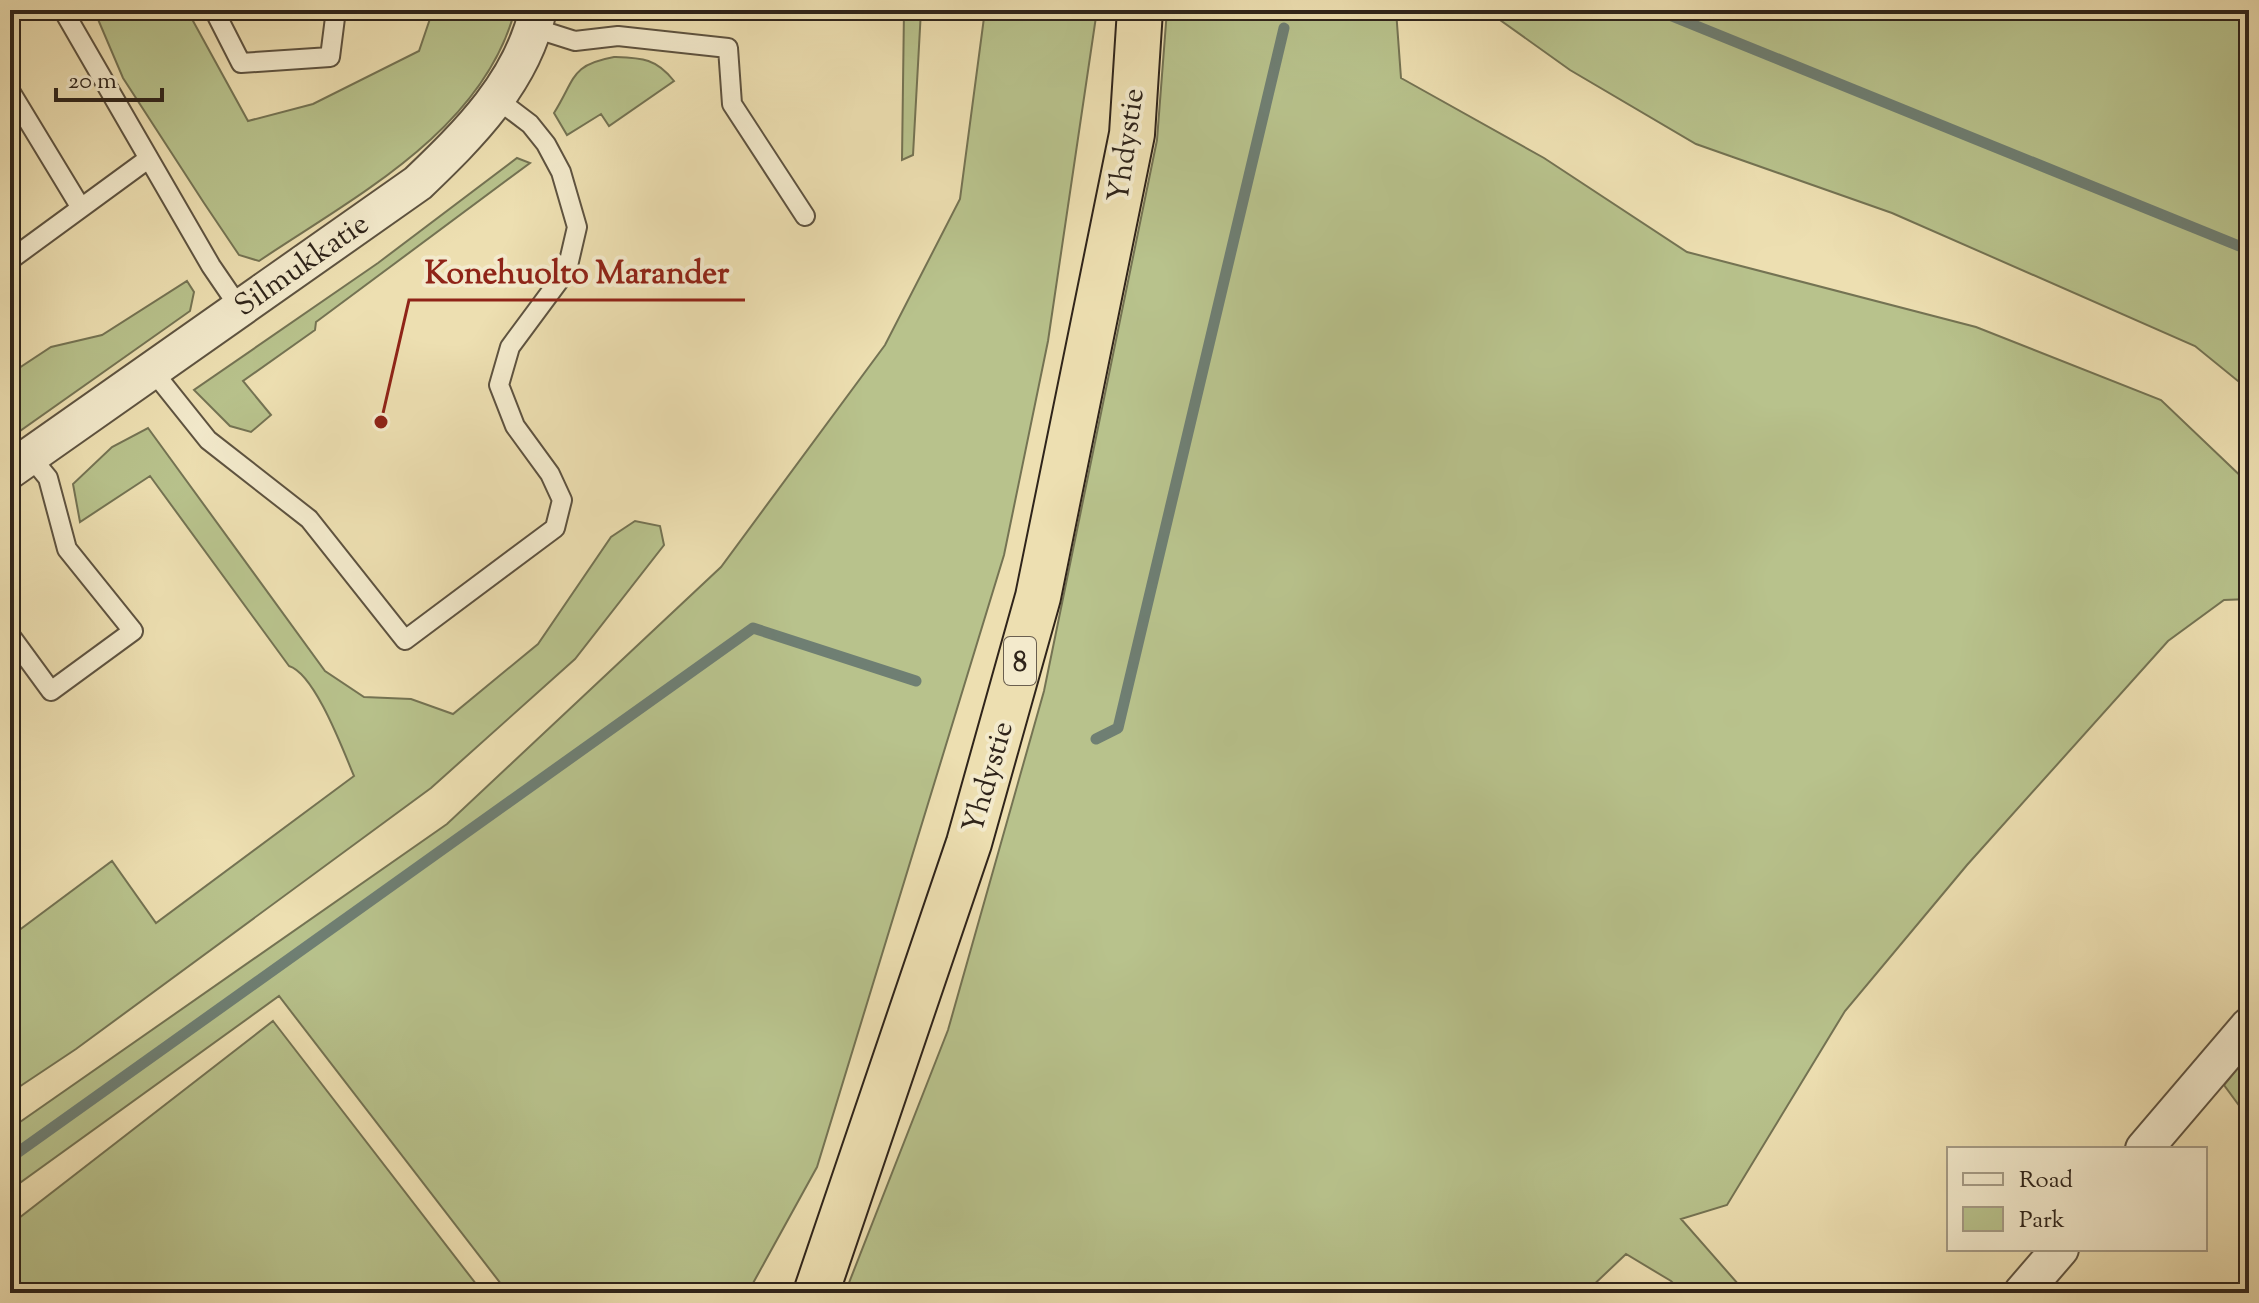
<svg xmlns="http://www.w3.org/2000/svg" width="2259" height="1303" font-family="'Sorts Mill Goudy',serif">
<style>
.green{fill:#b8c28c;stroke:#747353;stroke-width:2}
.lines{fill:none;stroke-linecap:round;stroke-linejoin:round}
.stream{stroke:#6f7f73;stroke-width:11}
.service-casing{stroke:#5e5340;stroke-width:22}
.minor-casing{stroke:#5e5340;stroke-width:40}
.trunk-casing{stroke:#2f241a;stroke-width:48}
.service{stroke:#f3eacc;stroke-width:18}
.minor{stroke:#f3eacc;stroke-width:36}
.trunk{stroke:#eddfb1;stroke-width:44}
.labels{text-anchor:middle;stroke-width:8;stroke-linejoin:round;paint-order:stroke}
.shield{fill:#f3eacc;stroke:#6a5f4f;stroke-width:2}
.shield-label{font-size:28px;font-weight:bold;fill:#2f241a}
.street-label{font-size:30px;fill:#2f241a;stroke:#f3eacc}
.leader{fill:none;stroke:#8f2418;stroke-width:3}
.callout-dot{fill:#8f2418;stroke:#f3eacc;stroke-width:3}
.callout-label{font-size:32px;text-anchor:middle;font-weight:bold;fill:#8f2418;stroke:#f3eacc;stroke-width:8;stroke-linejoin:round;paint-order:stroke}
</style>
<rect width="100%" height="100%" fill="#eddfb1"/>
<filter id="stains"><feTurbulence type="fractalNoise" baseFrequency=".0025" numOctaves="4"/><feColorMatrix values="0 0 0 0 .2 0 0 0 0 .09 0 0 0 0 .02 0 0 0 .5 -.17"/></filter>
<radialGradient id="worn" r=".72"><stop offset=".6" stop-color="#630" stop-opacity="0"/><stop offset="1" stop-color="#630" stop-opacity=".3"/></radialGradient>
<!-- green -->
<path class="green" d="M 94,10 L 187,10 L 248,121 L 313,104 L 419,51 L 433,10 L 515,10 C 483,131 354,197 259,261 L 239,255 L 204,203 L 123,78 Z
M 904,10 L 921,10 L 913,155 L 902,160 Z
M 985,10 L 1097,10 L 1048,341 L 1004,555 L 817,1167 L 752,1285 L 738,1293 L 508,1293 L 279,996 L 10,1190 L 10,1129 L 447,824 L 721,567 L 885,345 L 960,199 Z
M 1167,10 L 1396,10 L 1401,78 L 1544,158 L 1687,252 L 1976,327 L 2161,400 L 2249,484 L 2249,599 L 2224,600 L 2168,641 L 1967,865 L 1845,1011 L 1727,1205 L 1681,1219 L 1746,1293 L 1683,1293 L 1671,1281 L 1626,1254 L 1585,1293 L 845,1293 L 948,1030 L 1044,691 L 1157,140 Z
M 1486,10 L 2249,10 L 2249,390 L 2195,346 L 1892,213 L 1696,144 L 1570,70 Z
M 614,57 C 642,58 656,58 674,81 L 609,126 L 601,114 L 567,135 L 554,113 C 576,78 570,65 614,57 Z
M 517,158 L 530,163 L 316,322 L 315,330 L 243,381 L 271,415 L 251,432 L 230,426 L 194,390 L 378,263 Z
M 187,281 L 194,292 L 190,311 L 10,438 L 10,374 L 51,347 L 102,335 Z
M 148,428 L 325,671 L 364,697 L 411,699 L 453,714 L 538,644 L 611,537 L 635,521 L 660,526 L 664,545 L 575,659 L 431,788 L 76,1049 L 10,1093 L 10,937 L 112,861 L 156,923 L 354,776 C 343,750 315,674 289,666 L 150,476 L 80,522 L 73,484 L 112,447 Z
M 273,1021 L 483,1293 L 10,1293 L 10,1225 Z
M 2249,1054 L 2249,1119 L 2224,1085 Z"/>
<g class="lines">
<!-- stream -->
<path class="stream" d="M 1657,10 L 2249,250
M 1096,739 L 1118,728 L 1284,28
M 10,1158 L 753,628 L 916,681"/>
<defs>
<path id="service" d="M 63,10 L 211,266 L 239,307
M 214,10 L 241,63 L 330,57 L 336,10
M 534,28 L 575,41 L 618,36 L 728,48 L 732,104 L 805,216
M 10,91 L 81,208
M 10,260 L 148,159
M 152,370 L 208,440 L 309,519 L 405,640 L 555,528 L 562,500 L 550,474 L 515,426 L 499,385 L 510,347 L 567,270 L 577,227 L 561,172 L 546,144 L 530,124 L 497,99
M 10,635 L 51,691 L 133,631 L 67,549 L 48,478 L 30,456"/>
<path id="minor" d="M 10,470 L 418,183 C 469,134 522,82 538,10
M 2144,1149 L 2249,1026
M 2022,1293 L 2060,1249"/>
<path id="trunk" d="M 816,1293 L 969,843 L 1038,597 L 1132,134 L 1140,10"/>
</defs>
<!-- service casing -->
<use href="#service" class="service-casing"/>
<!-- minor casing -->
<use href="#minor" class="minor-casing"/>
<!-- trunk casing -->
<use href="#trunk" class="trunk-casing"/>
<!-- service -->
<use href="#service" class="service"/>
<!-- minor -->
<use href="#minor" class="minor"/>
<!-- trunk -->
<use href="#trunk" class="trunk"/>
</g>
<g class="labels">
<!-- shield labels -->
<rect class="shield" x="1004" y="637" width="32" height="48" rx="6"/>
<g class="shield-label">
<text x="1020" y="671">8</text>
</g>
<!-- street labels -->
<g class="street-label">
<text transform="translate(1125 145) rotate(-82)" y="10">Yhdystie</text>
<text transform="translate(301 264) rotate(-35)" y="10">Silmukkatie</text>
<text transform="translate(987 777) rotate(-74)" y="10">Yhdystie</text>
</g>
</g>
<!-- callouts -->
<path class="leader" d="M381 422L409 300H745"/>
<circle class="callout-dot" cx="381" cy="422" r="8"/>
<g class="callout-label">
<text x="577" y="283">Konehuolto Marander</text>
</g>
<!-- margin -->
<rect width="2259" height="1303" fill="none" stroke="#eddfb1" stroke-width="40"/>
<rect x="12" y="12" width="2235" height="1279" fill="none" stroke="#2f241a" stroke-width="4"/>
<rect x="20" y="20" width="2219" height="1263" fill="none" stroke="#2f241a" stroke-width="2"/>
<!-- legend -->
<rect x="1947" y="1147" width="260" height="104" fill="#f3eacc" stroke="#a59b85" stroke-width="2"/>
<rect x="1963" y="1173" width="40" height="12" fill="#f3eacc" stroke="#a59b85" stroke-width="2"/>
<text x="2019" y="1187" font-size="24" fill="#2f241a">Road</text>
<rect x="1963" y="1207" width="40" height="24" fill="#b8c28c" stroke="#a59b85" stroke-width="2"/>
<text x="2019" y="1227" font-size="24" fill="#2f241a">Park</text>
<!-- scale -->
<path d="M56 88v12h106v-12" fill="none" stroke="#2f241a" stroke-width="4"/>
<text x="68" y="88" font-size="24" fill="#2f241a" stroke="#f3eacc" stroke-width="6" paint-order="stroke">20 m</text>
<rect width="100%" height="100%" filter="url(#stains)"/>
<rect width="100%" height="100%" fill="url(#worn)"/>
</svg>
